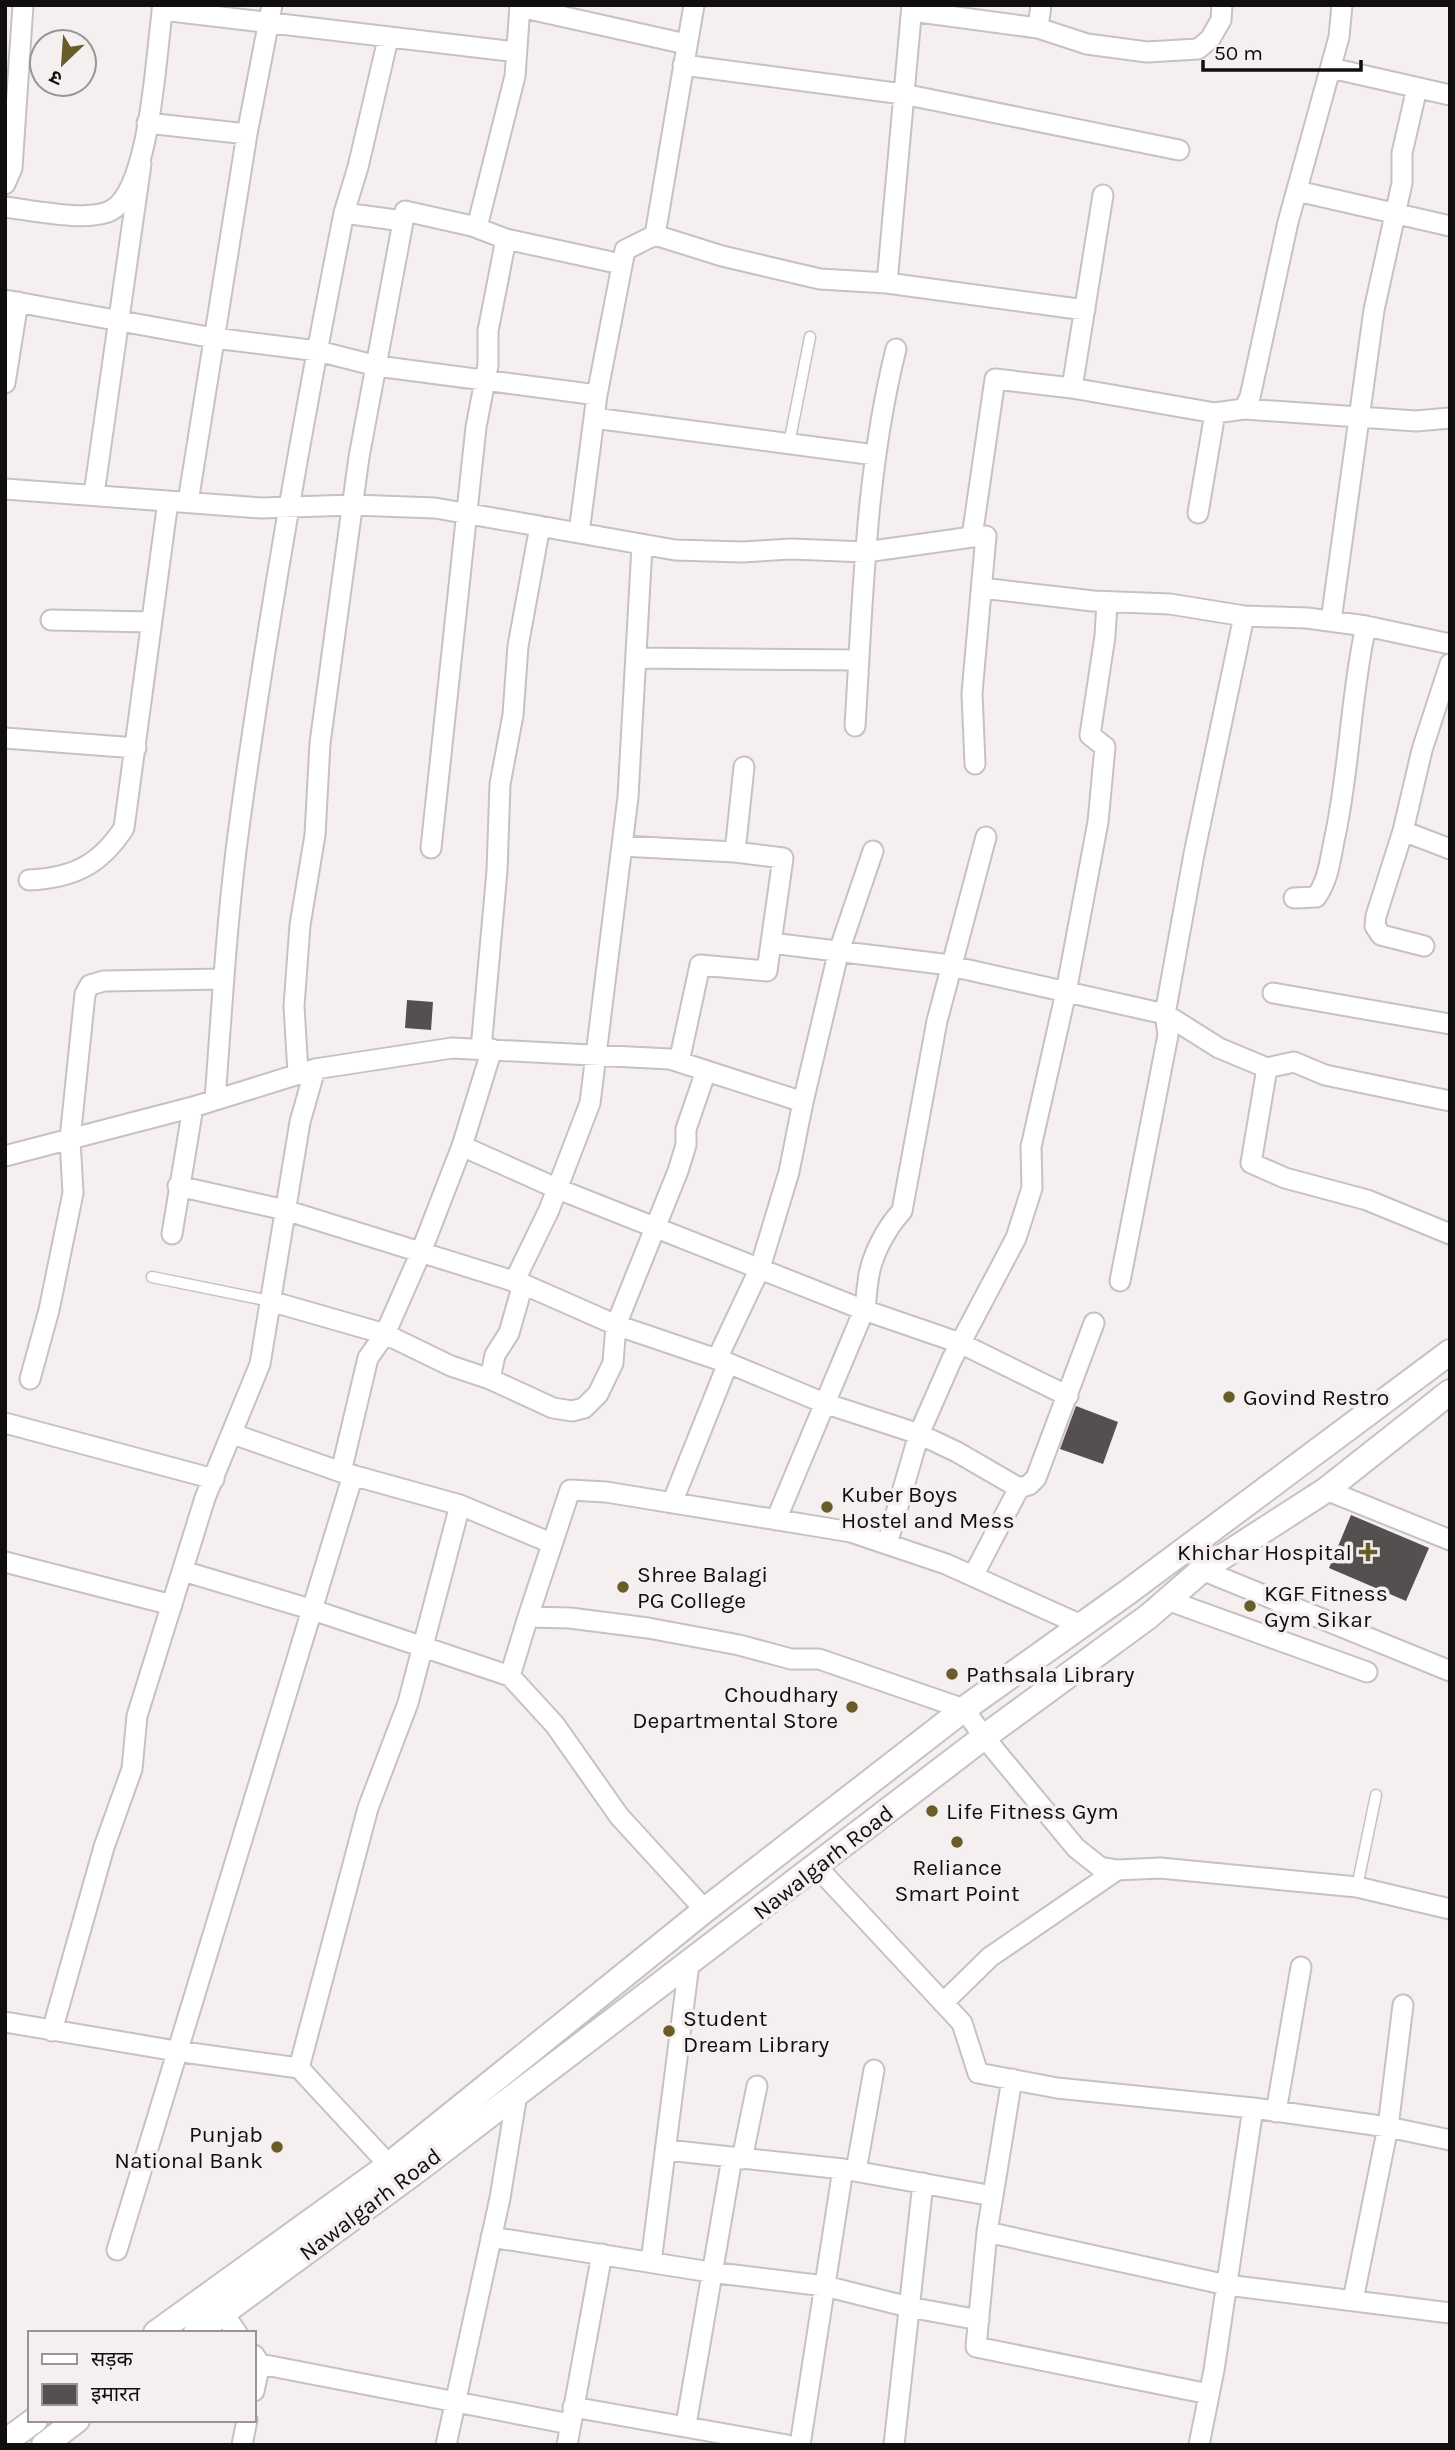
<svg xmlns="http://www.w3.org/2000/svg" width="1455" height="2450" font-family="Karla,'Noto Sans Devanagari',sans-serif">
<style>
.building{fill:#55504f}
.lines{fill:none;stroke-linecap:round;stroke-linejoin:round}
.service-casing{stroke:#c7c1c2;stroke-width:13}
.minor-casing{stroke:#c7c1c2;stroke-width:23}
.tertiary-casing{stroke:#c7c1c2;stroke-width:28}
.service{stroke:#fff;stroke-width:10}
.minor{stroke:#fff;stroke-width:19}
.tertiary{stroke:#fff;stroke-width:24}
.poi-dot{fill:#685c29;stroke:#f5eff0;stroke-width:2.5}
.labels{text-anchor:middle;stroke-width:7;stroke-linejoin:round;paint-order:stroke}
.poi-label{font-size:23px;fill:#100e0e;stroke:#f5eff0;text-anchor:start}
.street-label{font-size:23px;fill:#100e0e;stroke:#f5eff0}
</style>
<rect width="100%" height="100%" fill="#f5eff0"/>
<!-- building -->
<path class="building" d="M 407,1000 L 433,1002 L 431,1030 L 405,1028 Z
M 1076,1406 L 1118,1422 L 1103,1464 L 1060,1449 Z
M 1351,1515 L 1429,1548 L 1406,1601 L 1329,1568 Z"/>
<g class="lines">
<defs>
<path id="service" d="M 789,444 L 810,337
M 152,1277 L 270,1301
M 1357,1887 L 1376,1795"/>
<path id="minor" d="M 520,7 L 686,44
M 162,10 L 516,52
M 912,11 L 1038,28 L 1087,44 L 1147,52 L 1198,49 L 1210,39 L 1221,20 L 1222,5
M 1038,28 L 1041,5
M 683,65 L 903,94 L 1179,150
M 1331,68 L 1450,95
M 147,123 L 247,134
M 5,184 L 12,168 L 23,5
M 1297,191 L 1450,226
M 5,207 C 31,210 90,223 112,210 C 151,187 156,51 163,5
M 344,213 L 358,167 L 388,39
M 477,227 L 515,76 L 520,5
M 655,235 L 694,5
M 887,283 L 912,5
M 5,300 L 214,338 L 318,351 L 377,366 L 597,395
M 1085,310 L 887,283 L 820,279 L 722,256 L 655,235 L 625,250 L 597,395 L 579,533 L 675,550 L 742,552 L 791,549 L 866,552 L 972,537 L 995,379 L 1072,388 L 1103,195
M 5,383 L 18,302
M 1072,388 L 1215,413 L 1244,409 L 1250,397 L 1288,222 L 1339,37 L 1342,5
M 1244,409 L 1416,421 L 1450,418
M 594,418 L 875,455
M 5,489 L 261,508 L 353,505 L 435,508 L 579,533
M 94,494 L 141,164
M 188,502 L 247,134 L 272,5
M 1198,513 L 1215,413
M 972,537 L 986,536 L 972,693 L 975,764
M 982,588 L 1093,601 L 1170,604 L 1244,616 L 1307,618 L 1366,626
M 51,620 L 151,622
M 1331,621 L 1374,310 L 1402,183 L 1402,153 L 1417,88
M 636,658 L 859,660
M 855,726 C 863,600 865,473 896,349
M 5,738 L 136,748
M 744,767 L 735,852 L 783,858 L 771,943
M 1403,831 L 1450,849
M 622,846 L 735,852
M 431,848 L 476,427 L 488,365 L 488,331 L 506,239
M 29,880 C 73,878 100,865 124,828 L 168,501
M 1294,898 L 1316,897 C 1328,881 1330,861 1334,841 C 1350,770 1350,697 1366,626 L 1450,644
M 1424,946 L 1381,935 L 1375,926 L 1376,916 L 1403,831 L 1422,750 L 1450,664
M 1273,993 L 1450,1024
M 481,1049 L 497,871 L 500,784 L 513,715 L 518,646 L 540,526
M 679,1062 L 700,965 L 767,971 L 771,943 L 942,964 L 1165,1014 L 1219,1048 L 1267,1068
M 298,1073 L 294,1006 L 300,925 L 315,835 L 320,743 L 359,457 L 405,211 L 472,226 L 506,239 L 621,264
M 215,1100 C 222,1007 227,913 240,820 C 268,617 304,414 344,213 L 403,221
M 1450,1101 L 1325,1075 L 1294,1062 L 1267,1068 L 1251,1163 L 1285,1178 L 1367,1200 L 1450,1234
M 462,1146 L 558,1189 L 864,1310 L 960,1343 L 1068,1396
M 5,1156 L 193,1107 L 315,1069 L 452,1048 L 670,1059 L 803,1102 L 838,954 L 873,851
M 178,1186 L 285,1210 L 523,1284 L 616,1325 L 728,1363 L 824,1403 L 919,1434 L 957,1452 L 1019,1488 L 1029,1485 L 1036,1478 L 1094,1323
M 172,1234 L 193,1107
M 1120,1281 L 1168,1035 L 1165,1014 L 1194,854 L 1244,616
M 514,1282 L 549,1210 L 590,1103 L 628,797 L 642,546
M 270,1301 L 385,1334 L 451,1366 L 490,1379 L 553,1408 L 572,1411 L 584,1408 L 598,1394 L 613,1363 L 616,1325 L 678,1171 L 686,1145 L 686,1129 L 706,1071
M 717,1359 L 760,1268 L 789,1172 L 803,1102
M 30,1379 L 49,1310 L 73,1193 L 70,1139 L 85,994 L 90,985 L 104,981 L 224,979
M 490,1379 L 495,1355 L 509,1333 L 523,1284
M 5,1423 L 214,1479
M 233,1434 L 341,1472 L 460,1505 L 551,1543
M 341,1472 L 368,1358 L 385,1334 L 421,1252 L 462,1146 L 492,1049
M 1326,1490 L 1450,1540
M 672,1503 L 728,1363
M 776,1520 L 864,1310 C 867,1300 866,1292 868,1282 C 870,1258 886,1228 902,1211 L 937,1021 L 986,837
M 887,1544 L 919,1434 L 952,1359 L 1016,1238 L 1032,1188 L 1031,1147 L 1066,992 L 1098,822 L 1105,747 L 1090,735 L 1105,636 L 1107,602
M 5,1562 L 172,1605
M 1202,1570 L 1450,1671
M 183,1571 L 310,1609 L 510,1676 L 528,1617 L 570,1618 L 648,1628 L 739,1645 L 791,1659 L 819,1659 L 964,1709 L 984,1737 L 1076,1848 L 1100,1867 L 1117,1870 L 1160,1868 L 1357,1887 L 1450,1909
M 973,1576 L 1019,1488
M 1167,1600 L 1367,1672
M 528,1617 L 570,1490 L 606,1492 L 851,1532 L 946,1564 L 1081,1625
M 510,1676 L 555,1725 L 619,1816 L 705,1910
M 817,1867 L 962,2023 L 978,2073 L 1057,2088 L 1253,2108 L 1388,2127 L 1450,2140
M 943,2003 L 990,1957 L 1117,1870
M 5,2022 L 176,2051 L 299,2068
M 52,2031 L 104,1847 L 132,1769 L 137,1716 L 205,1498 L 260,1364 L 300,1122 L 315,1069
M 1012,2079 L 987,2232 L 976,2347 L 1209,2394
M 1276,2112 L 1301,1967
M 667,2150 L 843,2169 L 993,2196
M 742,2159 L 757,2086
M 389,2165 L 299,2068 L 368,1808 L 408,1703 L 460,1505
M 856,2171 L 874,2070
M 987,2232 L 1227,2285 L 1450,2313
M 491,2237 L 710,2272 L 825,2286 L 909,2307 L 979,2320
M 117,2250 L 353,1475
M 651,2262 L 689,1964
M 1353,2300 L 1388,2127 L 1403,2005
M 223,2313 L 237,2333
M 254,2355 L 260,2364 L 570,2424
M 254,2391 L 260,2364
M 573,2407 L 787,2445
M 686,2425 L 732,2158
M 242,2445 L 247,2420
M 446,2445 L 500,2198 L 517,2094
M 567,2445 L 602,2254
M 800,2445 L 843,2169
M 894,2445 L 923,2183
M 1199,2445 L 1214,2370 L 1253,2108"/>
<path id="tertiary" d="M 156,2333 L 389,2165 L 705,1910 L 964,1709 L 1128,1592 L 1450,1352
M 196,2333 L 420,2168 L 984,1737 L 1149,1616 L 1202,1570 L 1326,1490 L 1450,1392
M 5,2442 L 35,2420
M 44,2445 L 77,2420"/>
</defs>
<!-- service casing -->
<use href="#service" class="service-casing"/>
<!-- minor casing -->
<use href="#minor" class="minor-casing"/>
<!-- tertiary casing -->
<use href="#tertiary" class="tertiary-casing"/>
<!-- service -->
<use href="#service" class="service"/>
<!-- minor -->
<use href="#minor" class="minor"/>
<!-- tertiary -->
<use href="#tertiary" class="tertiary"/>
</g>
<!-- markers -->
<g class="poi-dot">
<circle cx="1229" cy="1397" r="7"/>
<circle cx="827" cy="1507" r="7"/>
<path d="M1364.5 1541.5h7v7h7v7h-7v7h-7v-7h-7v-7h7z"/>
<circle cx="623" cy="1587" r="7"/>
<circle cx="1250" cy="1606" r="7"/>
<circle cx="952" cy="1674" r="7"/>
<circle cx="852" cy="1707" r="7"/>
<circle cx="932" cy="1811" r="7"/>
<circle cx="957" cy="1842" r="7"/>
<circle cx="669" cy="2031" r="7"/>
<circle cx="277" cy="2147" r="7"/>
</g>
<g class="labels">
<!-- poi labels -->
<g class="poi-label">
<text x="1243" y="1405">Govind Restro</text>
<text x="841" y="1502">Kuber Boys<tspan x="841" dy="26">Hostel and Mess</tspan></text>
<text x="1352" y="1560" text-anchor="end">Khichar Hospital</text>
<text x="637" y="1582">Shree Balagi<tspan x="637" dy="26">PG College</tspan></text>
<text x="1264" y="1601">KGF Fitness<tspan x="1264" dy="26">Gym Sikar</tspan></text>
<text x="966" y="1682">Pathsala Library</text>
<text x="838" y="1702" text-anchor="end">Choudhary<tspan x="838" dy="26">Departmental Store</tspan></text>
<text x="946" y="1819">Life Fitness Gym</text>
<text x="957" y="1875" text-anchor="middle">Reliance<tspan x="957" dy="26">Smart Point</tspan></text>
<text x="683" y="2026">Student<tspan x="683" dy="26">Dream Library</tspan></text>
<text x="263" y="2142" text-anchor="end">Punjab<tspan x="263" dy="26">National Bank</tspan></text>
</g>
<!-- street labels -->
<g class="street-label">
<text transform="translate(823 1862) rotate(-38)" y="8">Nawalgarh Road</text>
<text transform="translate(370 2204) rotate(-37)" y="8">Nawalgarh Road</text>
</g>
</g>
<!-- border -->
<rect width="1455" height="2450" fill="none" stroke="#100e0e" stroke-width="14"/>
<!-- legend -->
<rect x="28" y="2331" width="228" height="91" fill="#f5eff0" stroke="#999596" stroke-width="2"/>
<rect x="42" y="2354" width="35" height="10" fill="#ffffff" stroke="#999596" stroke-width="2"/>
<text x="91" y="2366" font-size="21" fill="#100e0e">सड़क</text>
<rect x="42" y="2384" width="35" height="21" fill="#55504f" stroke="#999596" stroke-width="2"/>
<text x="91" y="2401" font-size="21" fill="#100e0e">इमारत</text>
<!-- north arrow -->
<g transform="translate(63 63) rotate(205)"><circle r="33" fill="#f5eff0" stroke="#999596" stroke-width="2"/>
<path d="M0-5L12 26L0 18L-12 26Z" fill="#685c29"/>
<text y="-10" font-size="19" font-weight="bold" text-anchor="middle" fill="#100e0e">उ</text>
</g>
<!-- scale -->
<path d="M1203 60v10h158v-10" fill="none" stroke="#100e0e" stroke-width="3.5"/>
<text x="1214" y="60" font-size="21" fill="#100e0e" stroke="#f5eff0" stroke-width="5" paint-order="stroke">50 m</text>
</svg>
